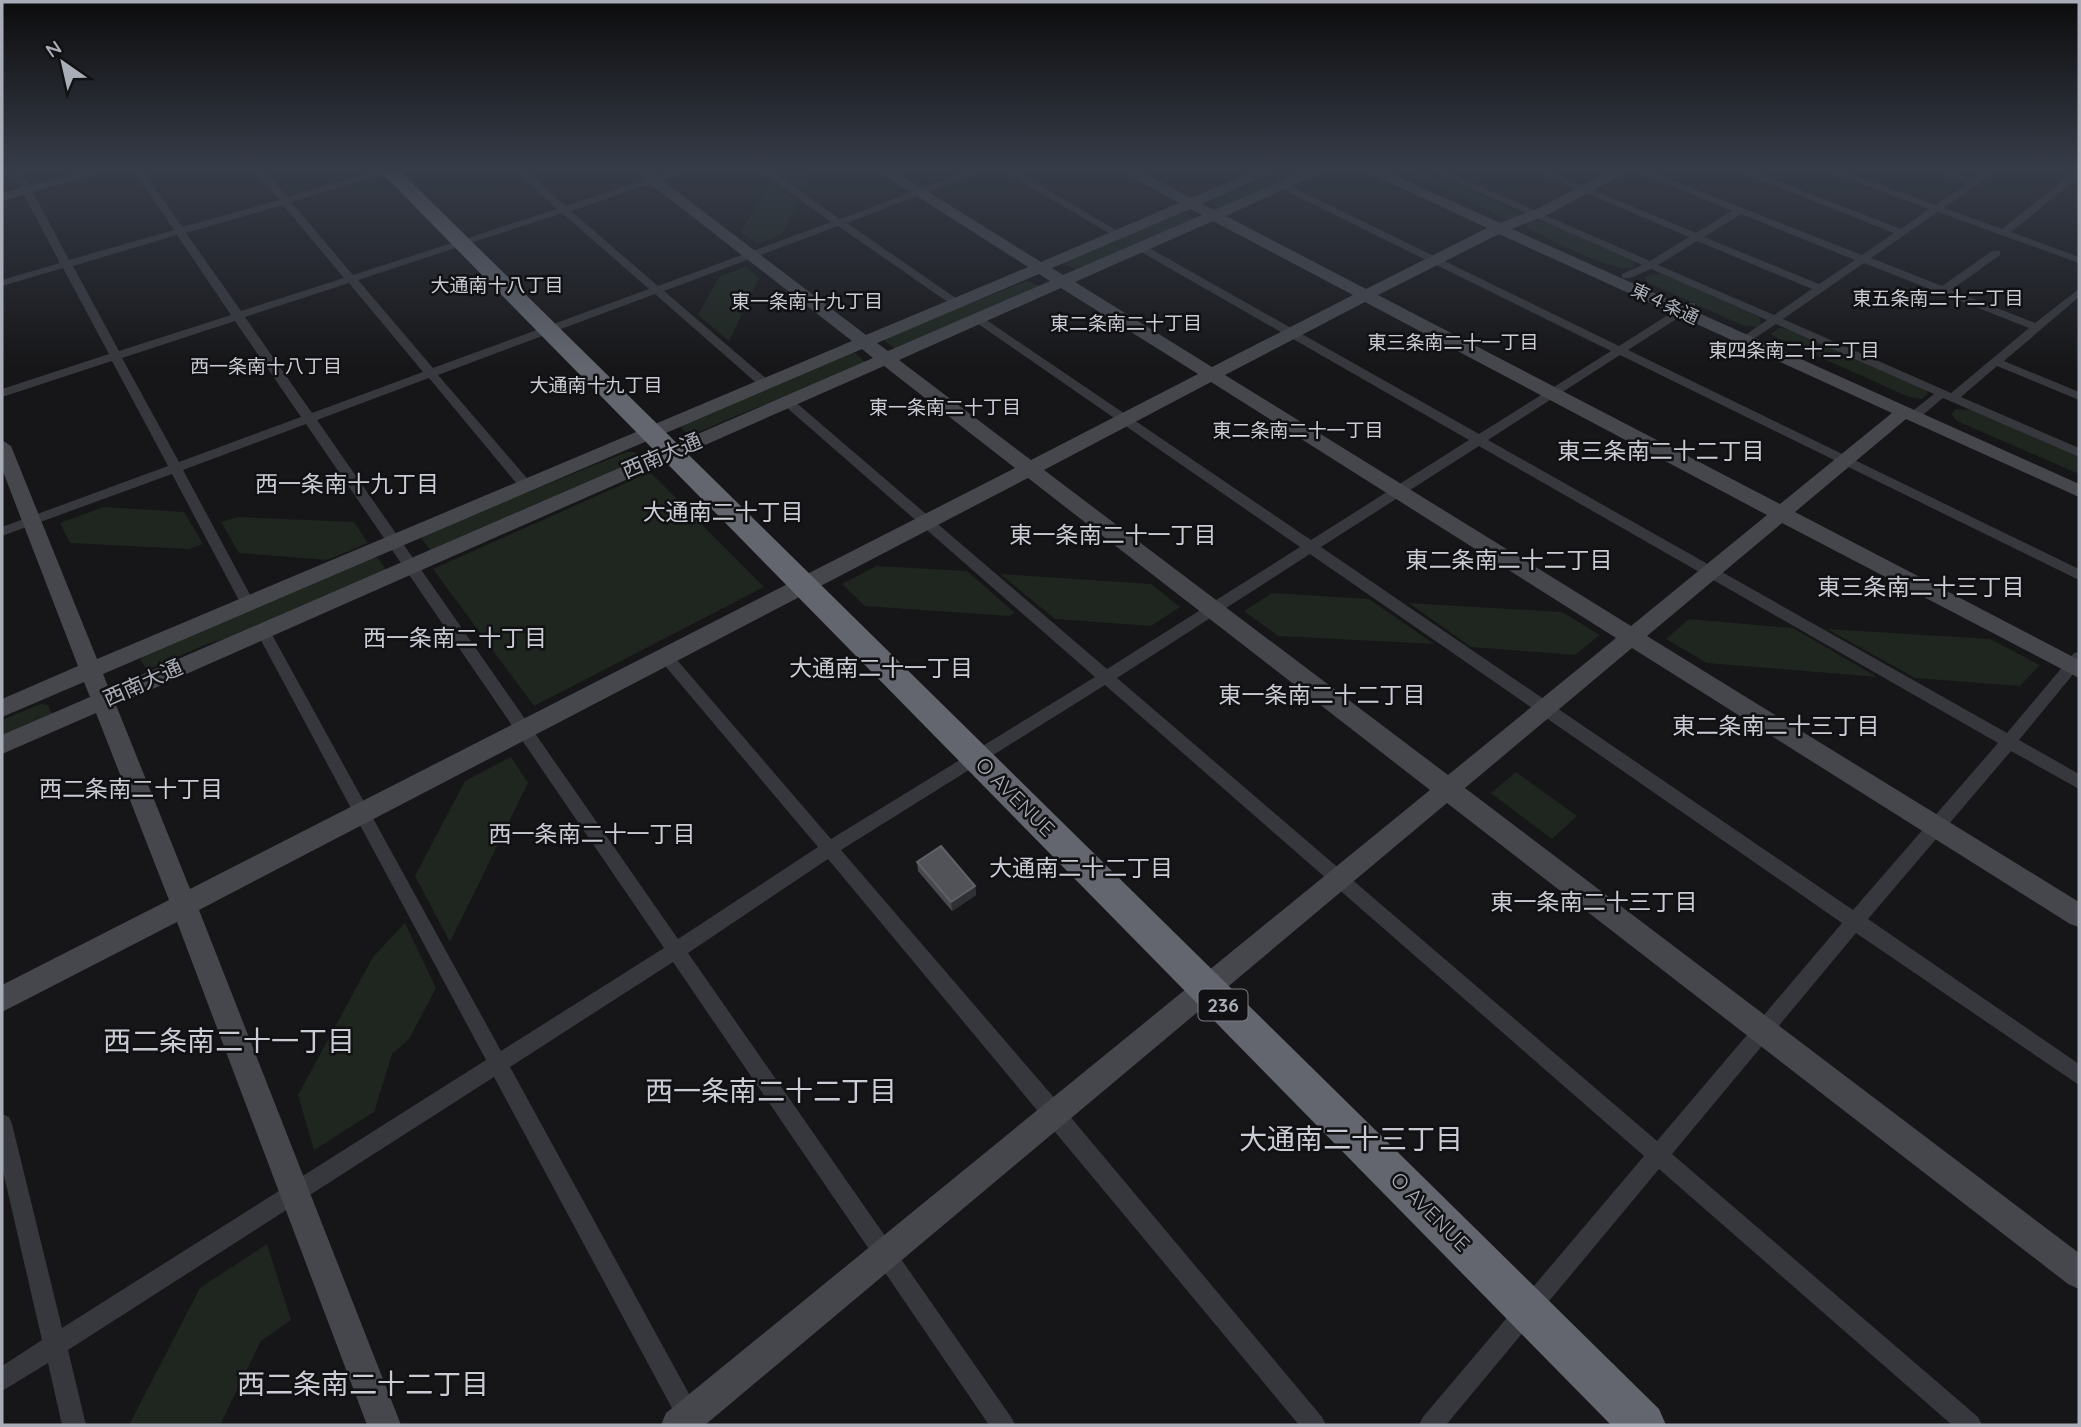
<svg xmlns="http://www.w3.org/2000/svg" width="2081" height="1427" font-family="Quicksand,'Noto Sans JP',sans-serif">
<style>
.green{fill:#1e261f}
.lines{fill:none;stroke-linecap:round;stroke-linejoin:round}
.street{fill:#37383d;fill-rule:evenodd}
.secondary{fill:#45474d;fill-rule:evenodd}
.highway{fill:#63666e;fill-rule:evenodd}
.wall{fill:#47494d}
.shaded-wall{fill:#2f3033}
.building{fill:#525359;stroke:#5f6168;stroke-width:2}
.labels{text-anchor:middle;stroke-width:5;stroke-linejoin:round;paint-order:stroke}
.far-street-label{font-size:18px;fill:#a8adb8;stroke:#111113}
.far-neighbourhood-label{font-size:19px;fill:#c9ccd4;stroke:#111113}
.shield{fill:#111113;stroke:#7b7e86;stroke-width:2}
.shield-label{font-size:19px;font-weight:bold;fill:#a8adb8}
.street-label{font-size:21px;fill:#a8adb8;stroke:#111113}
.neighbourhood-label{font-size:23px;fill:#c9ccd4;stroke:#111113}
.near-neighbourhood-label{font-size:28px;fill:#c9ccd4;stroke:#111113}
</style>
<rect width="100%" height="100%" fill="#161618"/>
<!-- green -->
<path class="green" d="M 775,168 L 815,168 L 803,191 L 773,171 Z
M 1288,168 L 1316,168 L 1220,208 L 1209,203 Z
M 1393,168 L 1421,168 L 1525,215 L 1513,220 L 1506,219 C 1468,201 1432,181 1393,168 Z
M 769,183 L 798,202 L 782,234 L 757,244 L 741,232 Z
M 1181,212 L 1197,218 L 1126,251 L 1075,269 L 1063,264 L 1064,261 Z
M 1534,221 L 1547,222 L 1634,262 L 1635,267 C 1616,276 1548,237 1527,228 L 1526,225 Z
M 746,267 L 759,278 L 729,341 L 698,315 L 719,277 Z
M 1651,274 L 1662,274 L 1759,317 L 1761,323 L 1757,327 L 1744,326 L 1647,282 L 1645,277 Z
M 1027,281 L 1039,286 L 901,348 L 894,348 L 885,341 L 885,337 Z
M 1779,328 L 1791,330 L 1926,390 L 1928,394 L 1922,399 L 1909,397 L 1777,338 L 1771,334 Z
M 850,353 L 855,353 L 865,362 C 809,388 751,409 694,434 L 688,434 L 681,428 L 683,424 Z
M 1956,409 L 1973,410 L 2079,457 L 2079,474 L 1957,421 L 1951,414 Z
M 627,452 L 635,452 L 642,458 L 430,550 L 422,539 L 424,534 Z
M 650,472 L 764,587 L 534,706 L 433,569 Z
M 104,507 L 184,512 L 203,544 L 189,549 L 70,543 L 60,523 Z
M 238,517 L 354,522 L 368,543 L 327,560 L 239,553 L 221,522 Z
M 370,558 L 378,558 L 386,570 L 248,632 L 207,644 L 152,668 L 146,668 L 140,660 L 145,653 Z
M 877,566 L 967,571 L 1015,613 L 1009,616 L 865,606 L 842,584 Z
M 1000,574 L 1151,584 L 1180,607 L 1151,626 L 1055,619 Z
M 1272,593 L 1369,599 L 1434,644 L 1278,636 L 1244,611 Z
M 1409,603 L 1562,612 L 1600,635 L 1575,655 L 1471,647 Z
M 1689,619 L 1793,628 L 1877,677 L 1707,663 L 1666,639 Z
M 1827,629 L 1990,639 L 2040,665 L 2020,686 L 1915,678 Z
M 41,704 L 48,705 L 52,714 L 45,721 L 2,739 L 2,720 Z
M 511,757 L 528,783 L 450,942 L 415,876 L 465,781 Z
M 1516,772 L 1577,816 L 1552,839 L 1491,793 Z
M 405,923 L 436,988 L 409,1039 L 392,1054 L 374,1112 L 314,1150 L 298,1095 L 373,957 Z
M 267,1244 L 291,1320 L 261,1341 L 220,1425 L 129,1425 L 200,1288 Z"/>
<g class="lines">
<!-- street -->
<path class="street" d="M 10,168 L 20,168 L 69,260 L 174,230 L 132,168 L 141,168 L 182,227 L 279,200 L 253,168 L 262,168 L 287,197 L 386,168 L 402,168 L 291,202 L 353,275 L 557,209 L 512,168 L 522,168 L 566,206 L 681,168 L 696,168 L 571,211 L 658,286 L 831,222 L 756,168 L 767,168 L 840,219 L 976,168 L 990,168 L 847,223 L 960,301 L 960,305 L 952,305 L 838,226 L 664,291 L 769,381 L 769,387 L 761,387 L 655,294 L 438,375 L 532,484 L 532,490 L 522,490 L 429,378 L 317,420 L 678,939 L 818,847 L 661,661 L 658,657 L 661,653 L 671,653 L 831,839 L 1095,677 L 785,406 L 785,400 L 793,400 L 1107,669 L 1300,547 L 974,321 L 974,317 L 982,317 L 1311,540 L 1469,440 L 1136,249 L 1136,245 L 1144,245 L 1479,434 L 1611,351 L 1280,188 L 1280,184 L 1286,184 L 1619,346 L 1687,303 L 1695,303 L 1695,307 L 1628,350 L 2079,569 L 2079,580 L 1620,355 L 1488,440 L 2007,733 L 2074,653 L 2079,652 L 2079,667 L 2019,740 L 2079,774 L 2079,789 L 2011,751 L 1868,919 L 2079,1064 L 2079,1085 L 1856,933 L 1672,1154 L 1978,1417 L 1982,1425 L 1952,1425 L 1659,1169 L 1446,1425 L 1419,1425 L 1423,1417 L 1644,1156 L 1105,685 L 841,850 L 1063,1108 L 1322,1417 L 1326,1425 L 1299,1425 L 828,859 L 688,953 L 1011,1417 L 1015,1425 L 989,1425 L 673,962 L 510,1067 L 706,1425 L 681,1425 L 494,1077 L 68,1350 L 86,1425 L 62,1425 L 48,1363 L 2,1391 L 2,1366 L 42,1340 L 2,1167 L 2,1114 L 9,1117 L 12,1124 L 62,1328 L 486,1060 L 256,631 L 258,627 L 268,627 L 270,631 L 501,1051 L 664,948 L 306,424 L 183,470 L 255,604 L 253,608 L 243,608 L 172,474 L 2,536 L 2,527 L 168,466 L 112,361 L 2,397 L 2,389 L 109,354 L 63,268 L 2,286 L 2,280 L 60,263 ZM 283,205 L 344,278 L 241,311 L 186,233 ZM 562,213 L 649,289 L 433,368 L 358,280 ZM 177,235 L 231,315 L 119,351 L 73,266 ZM 349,283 L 423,372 L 312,413 L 245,317 ZM 235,321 L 301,417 L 179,462 L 122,358 ZM 1479,446 L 1998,743 L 1853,910 L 1321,547 ZM 1310,554 L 1842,923 L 1657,1141 L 1117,678 Z
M 998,168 L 1010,168 L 1123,234 L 1114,236 Z
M 1241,168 L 1253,168 L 1264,175 L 1256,177 Z
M 1425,168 L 1438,168 L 1650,261 L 1689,237 L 1527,168 L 1540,168 L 1696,233 L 1732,211 L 1628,168 L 1641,168 L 1862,255 L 1894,233 L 1730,168 L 1744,168 L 1901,229 L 1929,209 L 1820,168 L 1834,168 L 1936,205 L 1967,184 L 1926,168 L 1940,168 L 1973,179 L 1989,168 L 2000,168 L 1944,208 L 2002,229 L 2075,171 L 2079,170 L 2079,177 L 2011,232 L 2079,257 L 2079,263 L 1938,212 L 1871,258 L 1942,286 L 1992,251 L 2000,251 L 2000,255 L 1951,290 L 2035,323 L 2079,289 L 2079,297 L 2004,361 L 2079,392 L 2079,400 L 1997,366 L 1961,397 L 2079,448 L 2079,457 L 1943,398 L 1918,419 L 1910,419 L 1910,413 L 1934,394 L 1776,324 L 1749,342 L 1741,342 L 1741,338 L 1767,320 L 1651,269 L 1630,278 L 1622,278 L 1622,274 L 1642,265 ZM 1741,214 L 1855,260 L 1819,284 L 1704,237 ZM 1697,241 L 1812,289 L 1774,315 L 1658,265 ZM 1864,263 L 2029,328 L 1951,393 L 1783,319 Z"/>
<!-- secondary -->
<path class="secondary" d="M 94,168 L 118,168 L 2,201 L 2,193 Z
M 630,168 L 646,168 L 866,335 L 1028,267 L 873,168 L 890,168 L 1041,262 L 1179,203 L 1116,168 L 1134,168 L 1191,198 L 1262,168 L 1282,168 L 1202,204 L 1214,210 L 1311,168 L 1330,168 L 1226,216 L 1366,289 L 1487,228 L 1359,168 L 1378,168 L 1500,223 L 1539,208 L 1616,168 L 1634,168 L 1549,214 L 1512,229 L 2079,484 L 2079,497 L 1906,419 L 1795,512 L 2079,660 L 2079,678 L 1782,523 L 1647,636 L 2079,902 L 2079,927 L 2070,924 L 1632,648 L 1465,788 L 2079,1253 L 2079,1289 L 2068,1284 L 1447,803 L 705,1425 L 661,1425 L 666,1413 L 1430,790 L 1028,478 L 199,910 L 401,1425 L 367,1425 L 177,922 L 2,1012 L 2,985 L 169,900 L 96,713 L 2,754 L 2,735 L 90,697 L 84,682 L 2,717 L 2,699 L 78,666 L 2,469 L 2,440 L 11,446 L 97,659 L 852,341 ZM 1190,209 L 1202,215 L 1063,275 L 1052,268 ZM 1213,221 L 1353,295 L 1212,367 L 1075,282 ZM 1499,234 L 1892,413 L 1780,504 L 1378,295 ZM 1039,274 L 1050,281 L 888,351 L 877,343 ZM 1061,288 L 1198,374 L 1031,460 L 899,360 ZM 1365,302 L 1767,515 L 1631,626 L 1225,375 ZM 862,349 L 873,358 L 109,689 L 103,674 ZM 884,366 L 1015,468 L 190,889 L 116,705 ZM 1211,382 L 1616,638 L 1448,775 L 1044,470 Z"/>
<!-- highway -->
<path class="highway" d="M 377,168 L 397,168 L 1659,1409 L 1666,1425 L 1611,1425 Z"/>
</g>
<!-- wall -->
<path class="wall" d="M 917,862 L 975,886 L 976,895 L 952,911 L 918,871 Z"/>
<!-- shaded-wall -->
<path class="shaded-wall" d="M 975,886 L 976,895 L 952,911 L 951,902 Z"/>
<!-- building -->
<path class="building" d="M 941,846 L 975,886 L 951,902 L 917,862 Z"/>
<!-- sky -->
<linearGradient id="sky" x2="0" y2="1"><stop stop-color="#0c0c0d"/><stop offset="0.46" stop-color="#363c48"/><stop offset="1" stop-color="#363c48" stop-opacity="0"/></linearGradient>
<rect width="2081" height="368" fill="url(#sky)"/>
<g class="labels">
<!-- far-street labels -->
<g class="far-street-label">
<text transform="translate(1665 304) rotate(25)" y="6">東４条通</text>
</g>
<!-- far-neighbourhood labels -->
<g class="far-neighbourhood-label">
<text x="497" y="292">大通南十八丁目</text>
<text x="1938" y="305">東五条南二十二丁目</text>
<text x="807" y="308">東一条南十九丁目</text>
<text x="1126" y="330">東二条南二十丁目</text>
<text x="1453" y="349">東三条南二十一丁目</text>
<text x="1794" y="357">東四条南二十二丁目</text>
<text x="266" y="373">西一条南十八丁目</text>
<text x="596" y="392">大通南十九丁目</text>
<text x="945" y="414">東一条南二十丁目</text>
<text x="1298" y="437">東二条南二十一丁目</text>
</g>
<!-- shield labels -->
<rect class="shield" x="1198.5" y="989.5" width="49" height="31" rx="5"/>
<g class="shield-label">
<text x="1223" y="1012">236</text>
</g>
<!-- street labels -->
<g class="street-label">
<text transform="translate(662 456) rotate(-23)" y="7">西南大通</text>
<text transform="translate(143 683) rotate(-24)" y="7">西南大通</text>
<text transform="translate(1015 797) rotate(45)" y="7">O AVENUE</text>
<text transform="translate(1430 1212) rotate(45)" y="7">O AVENUE</text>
</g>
<!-- neighbourhood labels -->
<g class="neighbourhood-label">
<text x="1661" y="459">東三条南二十二丁目</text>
<text x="347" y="492">西一条南十九丁目</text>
<text x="723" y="520">大通南二十丁目</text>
<text x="1113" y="543">東一条南二十一丁目</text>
<text x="1509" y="568">東二条南二十二丁目</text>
<text x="1921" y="595">東三条南二十三丁目</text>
<text x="455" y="646">西一条南二十丁目</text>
<text x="881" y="676">大通南二十一丁目</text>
<text x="1322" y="703">東一条南二十二丁目</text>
<text x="1776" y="734">東二条南二十三丁目</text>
<text x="131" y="797">西二条南二十丁目</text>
<text x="592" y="842">西一条南二十一丁目</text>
<text x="1081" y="876">大通南二十二丁目</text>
<text x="1594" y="910">東一条南二十三丁目</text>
</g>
<!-- near-neighbourhood labels -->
<g class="near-neighbourhood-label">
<text x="229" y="1051">西二条南二十一丁目</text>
<text x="771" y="1101">西一条南二十二丁目</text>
<text x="1351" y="1149">大通南二十三丁目</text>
<text x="363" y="1394">西二条南二十二丁目</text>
</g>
</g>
<!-- border -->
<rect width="2081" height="1427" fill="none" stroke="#a8adb8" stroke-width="7"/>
<!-- north arrow -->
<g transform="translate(63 63) rotate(326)" stroke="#111113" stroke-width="5" paint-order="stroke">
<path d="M0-5L12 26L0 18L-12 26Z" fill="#a8adb8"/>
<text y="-10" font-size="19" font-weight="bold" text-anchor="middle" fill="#a8adb8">N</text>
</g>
</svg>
